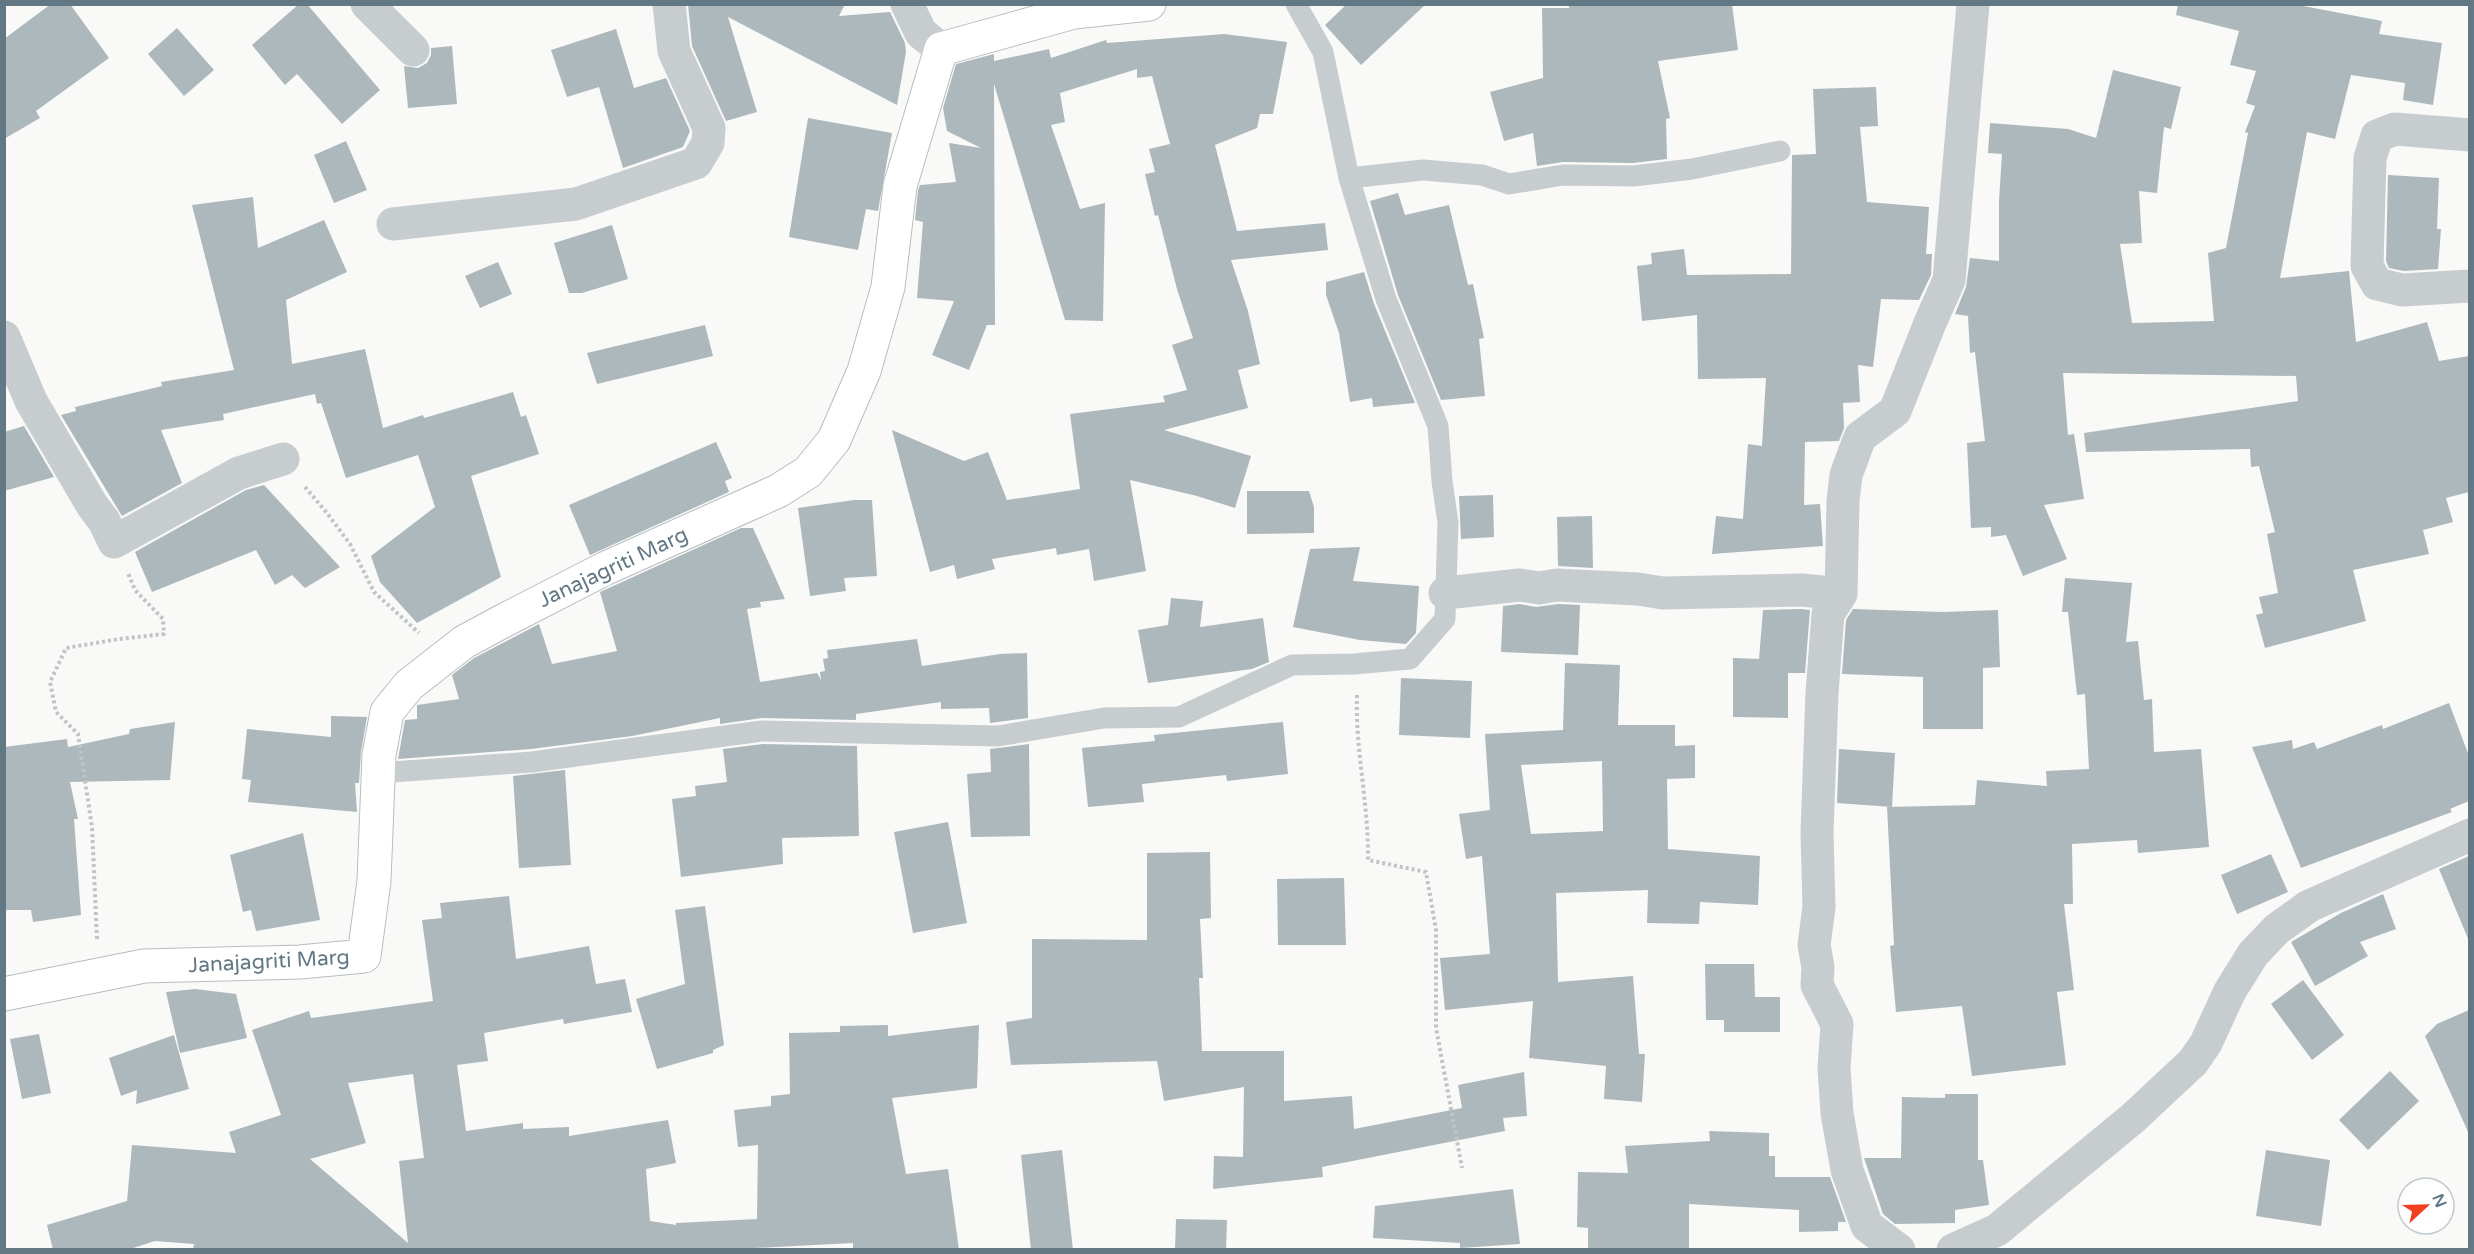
<svg xmlns="http://www.w3.org/2000/svg" width="2474" height="1254" font-family="'Varela Round',sans-serif">
<style>
.building{fill:#adb8bc;fill-rule:evenodd}
.lines{fill:none;stroke-linecap:round;stroke-linejoin:round}
.secondary-casing{stroke:#b6bec2;stroke-width:35}
.path{stroke:#c0c4c5;stroke-width:4;stroke-dasharray:3 3;stroke-linecap:butt}
.lane{stroke:#c7cccf;stroke-width:21}
.street{stroke:#c7cccf;stroke-width:33}
.secondary{stroke:#fff;stroke-width:33}
.labels{text-anchor:middle;stroke-width:6;stroke-linejoin:round;paint-order:stroke}
.street-label{font-size:21px;fill:#627884;stroke:#fff}
</style>
<rect width="100%" height="100%" fill="#f9f9f7"/>
<!-- building -->
<path class="building" d="M 51,4 L 70,4 L 109,58 L 36,111 L 40,118 L 4,139 L 4,39 Z
M 299,4 L 307,4 L 380,90 L 342,124 L 297,74 L 285,85 L 252,45 Z
M 688,4 L 845,4 L 839,16 L 890,12 L 905,43 L 906,52 L 897,105 L 728,17 L 757,112 L 726,121 L 692,46 Z
M 1347,4 L 1426,4 L 1361,65 L 1325,25 Z
M 1569,4 L 1732,4 L 1738,50 L 1658,61 L 1670,118 L 1666,119 L 1667,159 L 1633,163 L 1563,162 L 1537,166 L 1533,133 L 1504,141 L 1490,92 L 1543,78 L 1542,8 L 1569,8 Z
M 2178,4 L 2293,4 L 2382,21 L 2379,34 L 2442,43 L 2433,105 L 2403,100 L 2405,83 L 2351,75 L 2335,139 L 2307,132 L 2280,278 L 2349,271 L 2356,342 L 2427,322 L 2439,361 L 2469,356 L 2469,492 L 2446,498 L 2453,522 L 2423,530 L 2429,554 L 2353,570 L 2366,621 L 2265,648 L 2256,615 L 2263,613 L 2259,597 L 2278,593 L 2267,534 L 2275,532 L 2259,466 L 2251,467 L 2250,449 L 2086,452 L 2084,433 L 2298,401 L 2296,376 L 2063,373 L 2068,435 L 2074,434 L 2084,499 L 2044,505 L 2067,559 L 2023,576 L 2006,535 L 1991,537 L 1991,527 L 1971,528 L 1967,443 L 1985,441 L 1975,352 L 1970,353 L 1968,316 L 1955,314 L 1966,287 L 1970,258 L 1999,261 L 1999,201 L 2002,154 L 1988,153 L 1990,123 L 2068,129 L 2096,138 L 2113,70 L 2181,87 L 2171,129 L 2164,127 L 2157,193 L 2139,191 L 2142,243 L 2120,244 L 2132,323 L 2214,321 L 2208,253 L 2226,248 L 2248,133 L 2245,132 L 2255,106 L 2246,103 L 2256,71 L 2230,65 L 2239,31 L 2176,15 Z
M 177,28 L 214,70 L 184,96 L 148,54 Z
M 616,29 L 634,88 L 666,78 L 690,131 L 683,147 L 623,168 L 599,87 L 567,97 L 551,50 Z
M 1224,34 L 1287,42 L 1273,114 L 1260,114 L 1257,128 L 1215,145 L 1237,231 L 1325,223 L 1328,250 L 1231,260 L 1248,311 L 1260,364 L 1238,370 L 1248,408 L 1164,430 L 1251,456 L 1235,508 L 1197,496 L 1130,480 L 1146,571 L 1094,581 L 1089,549 L 1057,555 L 1056,548 L 992,559 L 995,569 L 957,579 L 954,565 L 930,572 L 892,430 L 964,461 L 988,452 L 1007,500 L 1080,489 L 1070,414 L 1165,402 L 1163,396 L 1187,390 L 1172,345 L 1193,338 L 1177,289 L 1158,215 L 1155,216 L 1145,174 L 1155,172 L 1149,149 L 1170,144 L 1152,76 L 1137,78 L 1137,69 L 1060,93 L 1065,122 L 1051,125 L 1080,209 L 1105,203 L 1103,321 L 1065,320 L 994,84 L 995,325 L 987,325 L 969,370 L 932,355 L 954,301 L 917,298 L 923,222 L 915,220 L 918,190 L 920,185 L 956,182 L 949,143 L 981,148 L 947,131 L 943,108 L 956,64 L 994,54 L 994,61 L 1049,49 L 1051,58 L 1106,40 L 1107,43 Z
M 452,46 L 457,104 L 408,108 L 404,66 L 418,68 L 427,63 L 431,55 L 431,48 Z
M 1876,87 L 1878,126 L 1860,127 L 1867,202 L 1929,207 L 1926,254 L 1932,254 L 1931,275 L 1919,300 L 1881,299 L 1873,367 L 1858,365 L 1860,402 L 1843,403 L 1844,428 L 1839,441 L 1805,442 L 1804,505 L 1820,504 L 1823,546 L 1712,554 L 1716,516 L 1743,519 L 1748,444 L 1762,446 L 1766,378 L 1698,379 L 1697,315 L 1642,321 L 1637,266 L 1652,264 L 1651,253 L 1684,249 L 1687,275 L 1791,274 L 1792,155 L 1816,154 L 1813,89 Z
M 808,118 L 892,133 L 878,211 L 866,209 L 858,250 L 789,237 Z
M 346,141 L 367,190 L 334,203 L 314,155 Z
M 2388,175 L 2439,178 L 2437,229 L 2441,229 L 2438,269 L 2404,271 L 2389,268 L 2386,261 Z
M 1398,193 L 1405,215 L 1449,205 L 1468,285 L 1473,284 L 1484,338 L 1479,339 L 1485,396 L 1441,400 L 1398,295 L 1370,201 Z
M 253,197 L 258,248 L 324,220 L 347,272 L 286,300 L 292,364 L 365,349 L 383,428 L 423,415 L 424,418 L 513,392 L 521,417 L 526,415 L 539,454 L 471,476 L 501,577 L 417,623 L 380,582 L 371,556 L 435,507 L 418,455 L 346,478 L 321,403 L 317,404 L 315,394 L 223,414 L 224,420 L 161,430 L 182,483 L 122,516 L 61,415 L 76,411 L 75,407 L 162,386 L 161,382 L 234,370 L 192,205 Z
M 612,225 L 628,279 L 582,293 L 569,293 L 554,243 Z
M 498,262 L 512,294 L 480,308 L 465,276 Z
M 1364,272 L 1374,304 L 1415,403 L 1373,407 L 1372,398 L 1350,402 L 1339,333 L 1326,295 L 1326,282 Z
M 705,325 L 713,356 L 597,384 L 587,353 Z
M 24,426 L 54,477 L 4,491 L 4,432 Z
M 716,442 L 732,478 L 725,481 L 729,492 L 590,555 L 569,505 Z
M 264,485 L 340,567 L 305,588 L 292,575 L 275,585 L 256,550 L 152,592 L 135,552 L 246,490 Z
M 1247,491 L 1309,491 L 1314,507 L 1314,533 L 1247,534 Z
M 1493,495 L 1494,537 L 1461,539 L 1459,496 Z
M 854,500 L 872,500 L 877,576 L 844,578 L 846,591 L 810,596 L 798,508 Z
M 1592,516 L 1593,568 L 1558,566 L 1557,517 Z
M 741,528 L 753,528 L 785,599 L 760,602 L 761,607 L 747,609 L 760,682 L 817,673 L 821,680 L 820,672 L 825,671 L 823,659 L 828,658 L 827,650 L 917,639 L 922,666 L 1000,654 L 1027,653 L 1028,718 L 990,723 L 989,708 L 941,709 L 941,702 L 856,714 L 856,720 L 762,718 L 720,724 L 720,718 L 632,736 L 531,749 L 398,759 L 405,720 L 417,719 L 417,705 L 459,699 L 452,675 L 474,658 L 539,624 L 552,664 L 617,651 L 600,592 Z
M 1360,547 L 1353,581 L 1419,586 L 1416,633 L 1406,644 L 1360,640 L 1293,627 L 1310,549 Z
M 2065,578 L 2132,583 L 2126,642 L 2138,641 L 2144,700 L 2152,699 L 2154,752 L 2201,749 L 2209,847 L 2138,853 L 2137,840 L 2072,844 L 2073,904 L 2064,904 L 2074,990 L 2057,992 L 2066,1065 L 1972,1076 L 1962,1006 L 1896,1012 L 1890,946 L 1894,945 L 1887,807 L 1975,805 L 1977,780 L 2047,786 L 2046,771 L 2089,769 L 2085,694 L 2077,695 L 2068,612 L 2062,612 Z
M 1171,598 L 1203,601 L 1200,627 L 1263,618 L 1269,662 L 1252,669 L 1148,683 L 1138,630 L 1168,625 Z
M 1520,604 L 1536,607 L 1558,604 L 1580,605 L 1578,655 L 1501,652 L 1503,606 Z
M 1801,609 L 1810,610 L 1805,673 L 1788,673 L 1788,718 L 1733,717 L 1733,658 L 1759,659 L 1763,610 Z
M 1853,609 L 1942,612 L 1998,610 L 2000,667 L 1983,668 L 1983,729 L 1923,729 L 1923,677 L 1842,674 L 1846,620 Z
M 1565,663 L 1620,665 L 1618,725 L 1675,725 L 1675,746 L 1695,745 L 1695,778 L 1667,779 L 1668,849 L 1760,856 L 1758,905 L 1700,902 L 1699,924 L 1647,923 L 1648,890 L 1556,893 L 1558,982 L 1633,976 L 1639,1054 L 1645,1054 L 1642,1102 L 1604,1099 L 1606,1066 L 1529,1058 L 1533,1001 L 1445,1010 L 1440,958 L 1490,954 L 1482,856 L 1466,859 L 1459,814 L 1490,810 L 1485,734 L 1563,730 ZM 1602,761 L 1603,831 L 1531,834 L 1521,765 Z
M 1401,678 L 1472,681 L 1470,738 L 1399,735 Z
M 2449,703 L 2469,756 L 2469,801 L 2450,809 L 2452,812 L 2301,868 L 2252,747 L 2292,740 L 2293,749 L 2314,742 L 2317,749 L 2382,725 L 2383,729 Z
M 331,716 L 367,717 L 361,752 L 359,783 L 355,783 L 357,812 L 248,802 L 251,780 L 242,779 L 247,729 L 331,737 Z
M 175,722 L 170,780 L 70,782 L 78,819 L 74,819 L 81,915 L 33,922 L 31,910 L 4,910 L 4,747 L 67,739 L 68,747 L 129,734 L 130,729 Z
M 1283,722 L 1288,774 L 1227,781 L 1226,775 L 1142,784 L 1144,802 L 1088,807 L 1082,748 L 1155,741 L 1154,735 Z
M 763,744 L 857,746 L 859,836 L 782,838 L 783,864 L 681,877 L 672,799 L 696,796 L 695,786 L 727,782 L 723,749 Z
M 1029,744 L 1030,836 L 971,837 L 967,774 L 991,772 L 990,749 Z
M 1839,749 L 1895,753 L 1892,807 L 1837,803 Z
M 565,770 L 571,865 L 519,868 L 513,776 Z
M 948,822 L 967,923 L 913,933 L 894,832 Z
M 303,833 L 320,920 L 256,931 L 251,910 L 243,912 L 230,855 Z
M 1210,852 L 1211,918 L 1200,919 L 1203,978 L 1199,978 L 1202,1051 L 1284,1051 L 1284,1101 L 1352,1096 L 1354,1129 L 1462,1108 L 1458,1085 L 1524,1072 L 1527,1116 L 1503,1118 L 1505,1131 L 1322,1167 L 1323,1177 L 1213,1189 L 1214,1156 L 1243,1157 L 1244,1087 L 1164,1101 L 1157,1061 L 1011,1065 L 1006,1022 L 1032,1018 L 1032,939 L 1147,940 L 1147,853 Z
M 2271,854 L 2288,892 L 2237,914 L 2221,875 Z
M 2469,856 L 2469,941 L 2439,869 Z
M 1344,878 L 1346,945 L 1278,945 L 1277,879 Z
M 2383,894 L 2396,929 L 2360,942 L 2368,956 L 2315,986 L 2291,942 L 2341,913 Z
M 509,896 L 516,959 L 589,946 L 596,984 L 625,979 L 632,1012 L 564,1024 L 563,1019 L 484,1033 L 488,1061 L 457,1065 L 466,1131 L 523,1123 L 523,1129 L 569,1127 L 569,1136 L 668,1120 L 676,1163 L 646,1169 L 650,1221 L 676,1225 L 676,1223 L 757,1219 L 758,1145 L 738,1147 L 734,1110 L 771,1106 L 771,1096 L 790,1094 L 789,1033 L 840,1032 L 840,1026 L 888,1025 L 888,1036 L 979,1025 L 977,1088 L 892,1098 L 906,1174 L 948,1169 L 959,1250 L 853,1250 L 853,1243 L 717,1250 L 193,1250 L 194,1244 L 155,1241 L 127,1250 L 53,1250 L 47,1225 L 127,1201 L 132,1145 L 236,1153 L 229,1132 L 281,1115 L 252,1030 L 309,1011 L 311,1018 L 433,1001 L 422,920 L 442,918 L 440,903 ZM 413,1074 L 424,1158 L 399,1161 L 408,1243 L 310,1159 L 366,1143 L 348,1083 Z
M 705,906 L 724,1045 L 713,1050 L 713,1053 L 657,1069 L 636,999 L 685,984 L 675,910 Z
M 1705,964 L 1754,964 L 1755,997 L 1780,997 L 1780,1032 L 1724,1032 L 1724,1020 L 1706,1020 Z
M 2303,980 L 2344,1035 L 2312,1060 L 2271,1004 Z
M 195,989 L 236,994 L 247,1038 L 180,1053 L 166,992 Z
M 2469,1010 L 2469,1134 L 2425,1036 L 2437,1024 Z
M 39,1034 L 51,1093 L 22,1099 L 10,1039 Z
M 174,1035 L 189,1089 L 136,1104 L 137,1090 L 121,1096 L 109,1058 Z
M 2390,1071 L 2419,1101 L 2368,1150 L 2339,1120 Z
M 1945,1094 L 1978,1094 L 1978,1160 L 1983,1160 L 1989,1205 L 1955,1210 L 1955,1223 L 1895,1224 L 1883,1214 L 1864,1158 L 1901,1158 L 1902,1097 L 1945,1098 Z
M 1709,1131 L 1769,1133 L 1769,1156 L 1775,1156 L 1775,1177 L 1830,1177 L 1846,1222 L 1838,1222 L 1838,1231 L 1799,1232 L 1799,1210 L 1689,1204 L 1689,1250 L 1588,1250 L 1588,1228 L 1577,1227 L 1578,1172 L 1628,1173 L 1625,1146 L 1710,1141 Z
M 1062,1150 L 1073,1250 L 1031,1250 L 1021,1155 Z
M 2266,1150 L 2330,1160 L 2321,1226 L 2256,1216 Z
M 1513,1189 L 1520,1244 L 1460,1248 L 1460,1243 L 1373,1238 L 1375,1206 Z
M 1176,1219 L 1227,1220 L 1226,1250 L 1175,1250 Z"/>
<g class="lines">
<defs>
<path id="secondary" d="M 4,994 L 144,966 L 300,962 L 364,956 L 374,881 L 379,755 L 387,712 L 409,685 L 464,642 L 501,622 L 604,569 L 778,491 L 808,472 L 834,440 L 864,371 L 888,287 L 900,186 L 941,49 L 1074,12 L 1149,4"/>
</defs>
<!-- secondary casing -->
<use href="#secondary" class="secondary-casing"/>
<!-- path -->
<path class="path" d="M 305,487 L 327,513 L 350,544 L 374,592 L 419,633
M 1357,695 C 1355,750 1369,805 1368,860 L 1426,872 L 1436,930 L 1436,1028 L 1462,1168
M 97,939 L 92,827 L 78,734 L 56,712 L 50,682 L 66,648 L 119,639 L 164,634 L 163,619 L 135,590 L 128,573"/>
<!-- lane -->
<path class="lane" d="M 1349,178 L 1423,170 L 1482,175 L 1509,184 L 1563,175 L 1634,176 L 1692,169 L 1780,151
M 378,773 L 532,762 L 762,731 L 998,736 L 1104,718 L 1179,717 L 1292,665 L 1354,664 L 1410,659 L 1445,619 L 1448,523 L 1442,481 L 1438,426 L 1386,299 L 1349,178 L 1323,52 L 1296,4"/>
<!-- street -->
<path class="street" d="M 367,4 L 413,50
M 907,4 L 921,33 L 941,49
M 2470,135 L 2395,129 L 2377,136 L 2370,158 L 2367,266 L 2377,284 L 2402,290 L 2470,286
M 393,224 L 576,204 L 696,163 L 708,143 L 709,128 L 674,51 L 669,4
M 4,337 L 31,401 L 92,505 L 104,521 L 114,542 L 239,473 L 283,459
M 1445,593 L 1520,585 L 1539,588 L 1557,585 L 1638,589 L 1663,593 L 1802,590 L 1841,594
M 1899,1250 L 1867,1226 L 1847,1170 L 1837,1113 L 1834,1068 L 1837,1024 L 1817,985 L 1818,967 L 1814,945 L 1819,907 L 1817,833 L 1822,693 L 1828,614 L 1841,594 L 1843,501 L 1846,475 L 1860,437 L 1895,411 L 1930,323 L 1949,280 L 1973,4
M 1953,1250 L 1997,1230 L 2132,1119 L 2193,1062 L 2206,1043 L 2230,991 L 2253,954 L 2277,929 L 2309,906 L 2470,835"/>
<!-- secondary -->
<use href="#secondary" class="secondary"/>
</g>
<g class="labels">
<!-- street labels -->
<g class="street-label">
<text transform="translate(613 567) rotate(-25)" y="7">Janajagriti Marg</text>
<text transform="translate(269 961) rotate(-3)" y="7">Janajagriti Marg</text>
</g>
</g>
<!-- border -->
<rect width="2474" height="1254" fill="none" stroke="#627884" stroke-width="12"/>
<!-- north arrow -->
<g transform="translate(2426 1206) rotate(68)"><circle r="28" fill="#ffffff" stroke="#c0c9ce" stroke-width="1.5"/>
<path d="M0-4.5L10 22L0 15L-10 22Z" fill="#f13f1f"/>
<text y="-9" font-size="16" font-weight="bold" text-anchor="middle" fill="#627884">N</text>
</g>
</svg>
